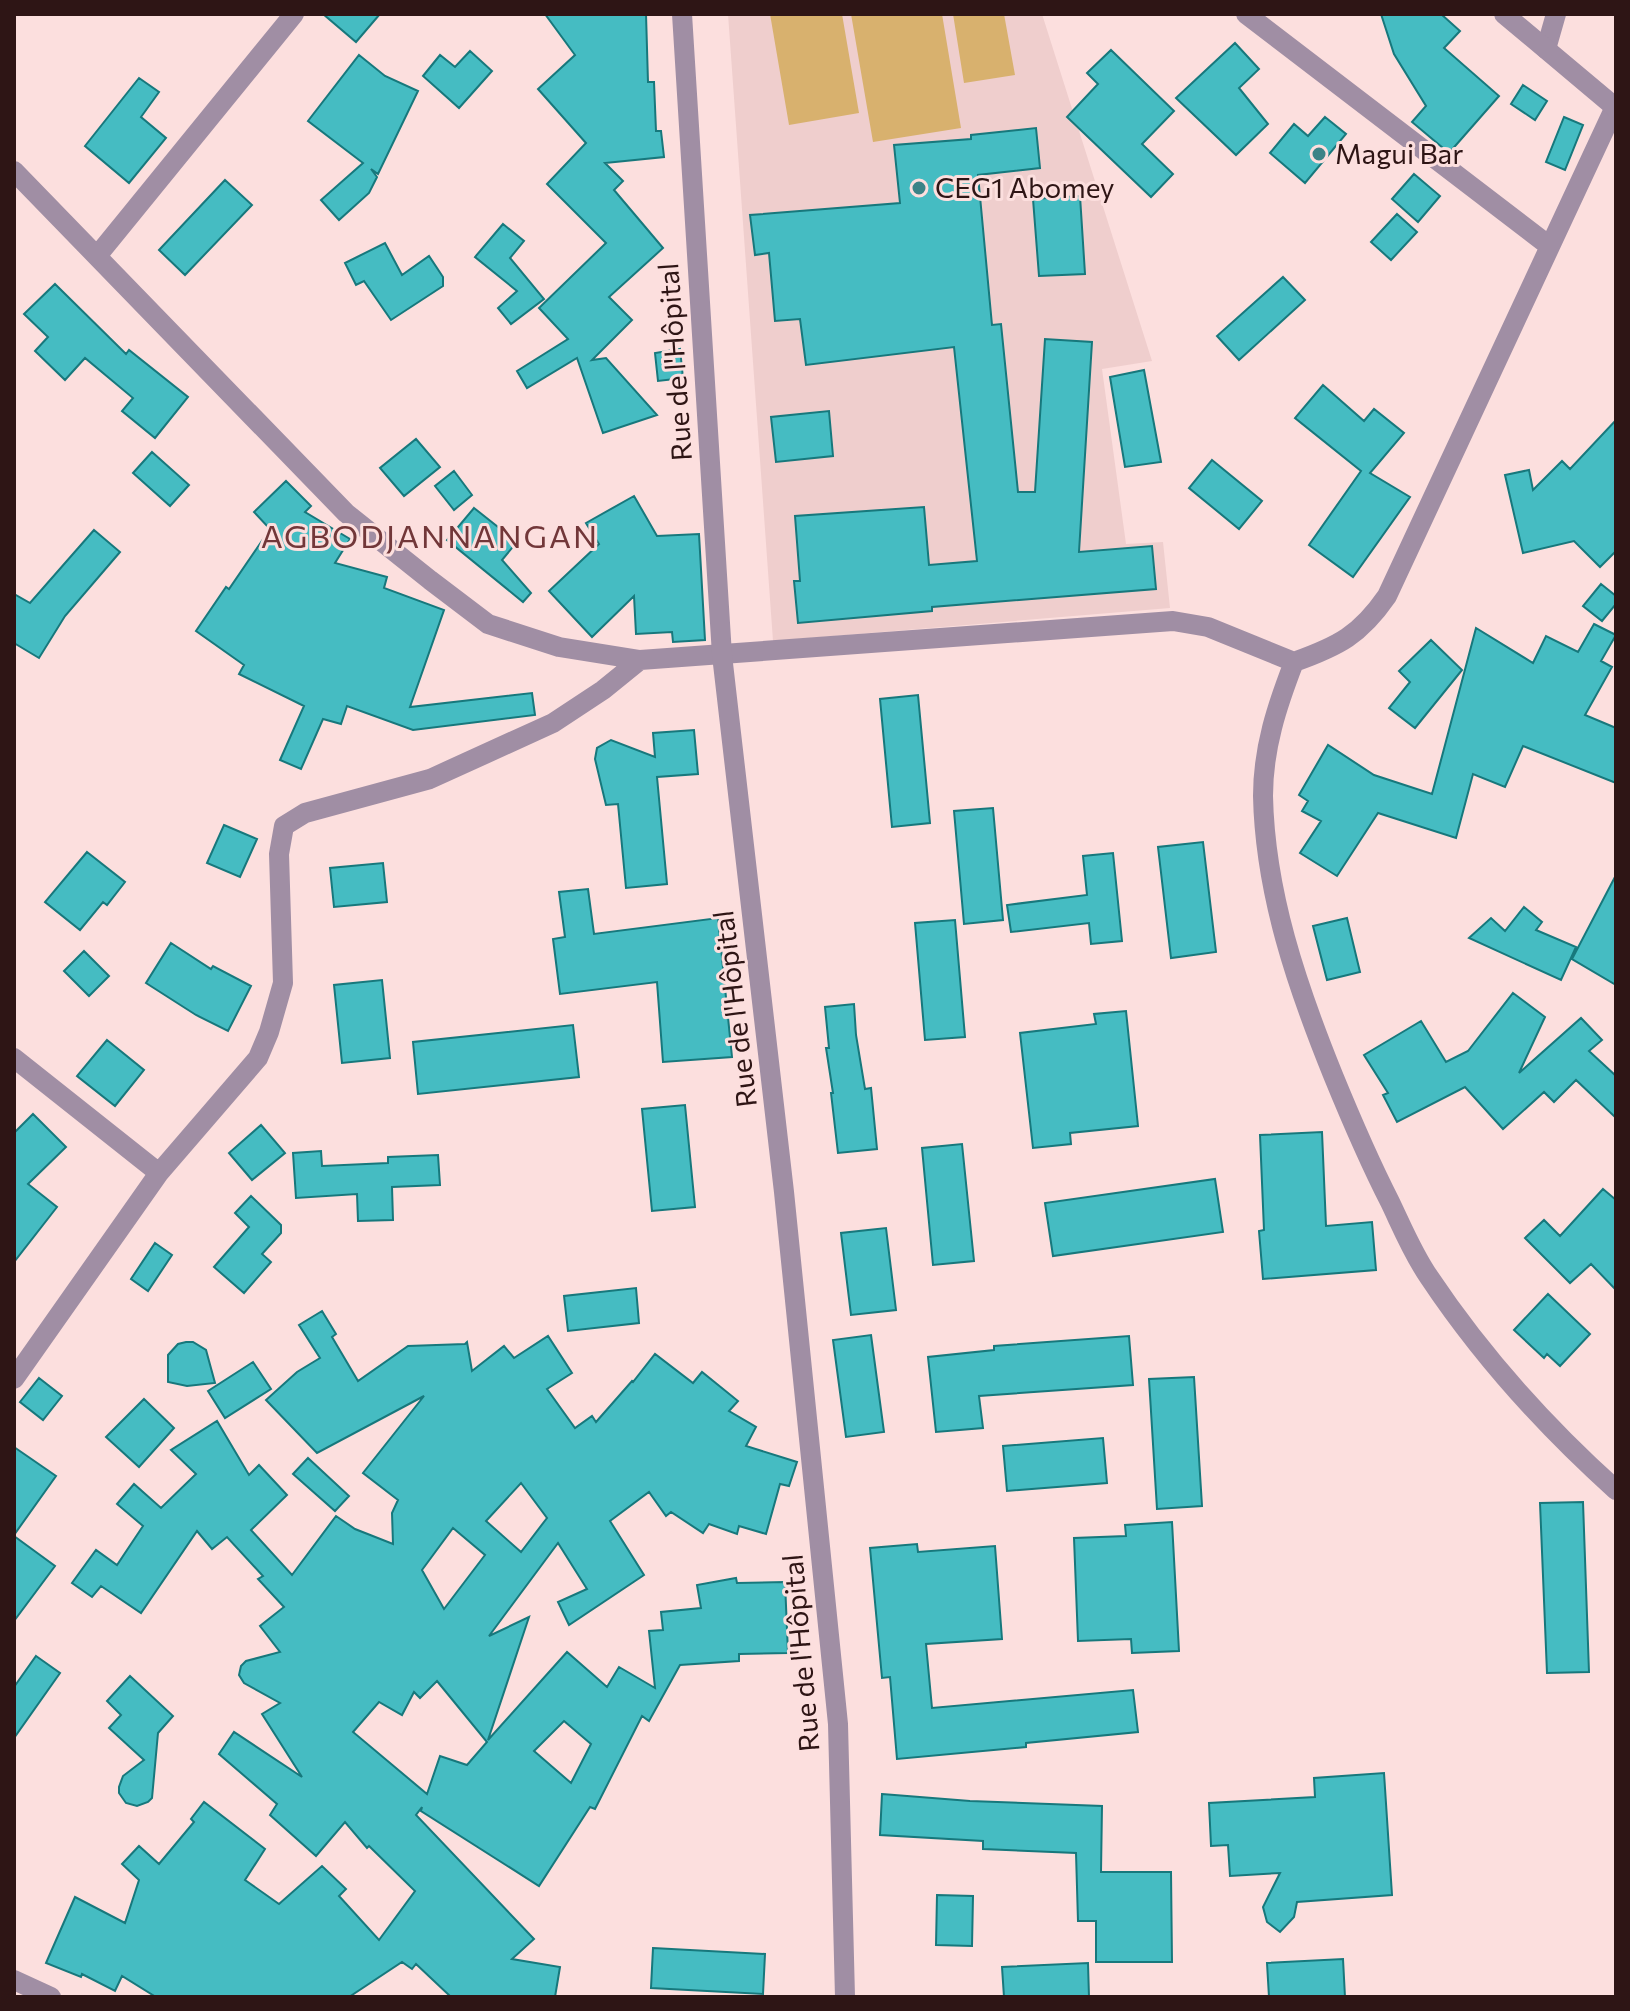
<svg xmlns="http://www.w3.org/2000/svg" width="1630" height="2011" font-family="Commissioner,sans-serif">
<style>
.built{fill:#efcecd}
.green{fill:#d8b16e}
.building{fill:#45bcc2;stroke:#17787c;stroke-width:2;fill-rule:evenodd}
.lines{fill:none;stroke-linecap:round;stroke-linejoin:round}
.minor{stroke:#a08ea4;stroke-width:20}
.tertiary{stroke:#a08ea4;stroke-width:20}
.poi-dot{fill:#3b8387;stroke:#fcdfde;stroke-width:3}
.labels{text-anchor:middle;stroke-width:6;stroke-linejoin:round;paint-order:stroke}
.poi-label{font-size:28px;fill:#2e1515;stroke:#fcdfde;text-anchor:start}
.street-label{font-size:28px;fill:#2e1515;stroke:#fcdfde}
.quarter-label{font-size:32px;letter-spacing:2px;fill:#723739;stroke:#fcdfde}
</style>
<rect width="100%" height="100%" fill="#fcdfde"/>
<!-- built -->
<path class="built" d="M 728,14 L 1042,14 L 1152,361 L 1102,369 L 1126,544 L 1163,542 L 1170,608 L 773,641 Z"/>
<!-- green -->
<path class="green" d="M 770,14 L 842,14 L 859,113 L 789,125 Z
M 851,14 L 942,14 L 961,128 L 873,142 Z
M 953,14 L 1004,14 L 1015,75 L 964,83 Z"/>
<!-- building -->
<path class="building" d="M 323,14 L 380,14 L 356,42 Z
M 545,14 L 646,14 L 648,82 L 654,82 L 656,131 L 661,131 L 664,157 L 605,163 L 623,181 L 614,190 L 663,248 L 609,297 L 632,320 L 592,360 L 606,358 L 657,415 L 603,433 L 577,358 L 527,388 L 517,371 L 568,339 L 539,308 L 606,243 L 547,184 L 586,143 L 538,89 L 575,55 Z
M 1381,14 L 1441,14 L 1460,31 L 1444,48 L 1499,96 L 1449,153 L 1412,122 L 1426,106 L 1394,54 Z
M 1235,43 L 1259,69 L 1239,88 L 1268,124 L 1236,155 L 1176,98 Z
M 1111,50 L 1174,111 L 1142,144 L 1173,174 L 1151,197 L 1067,117 L 1098,84 L 1087,73 Z
M 470,51 L 492,71 L 459,108 L 423,76 L 440,55 L 455,67 Z
M 359,55 L 385,76 L 418,91 L 378,174 L 371,169 L 377,177 L 369,193 L 339,220 L 321,200 L 363,163 L 308,121 Z
M 139,78 L 159,92 L 141,117 L 166,138 L 129,183 L 85,146 Z
M 1523,85 L 1547,101 L 1535,120 L 1511,104 Z
M 1325,117 L 1346,134 L 1305,183 L 1270,153 L 1294,124 L 1308,136 Z
M 1564,117 L 1583,125 L 1565,170 L 1546,162 Z
M 1036,128 L 1040,168 L 978,175 L 992,325 L 1001,324 L 1018,492 L 1035,492 L 1045,339 L 1092,342 L 1079,552 L 1152,546 L 1156,589 L 932,607 L 932,611 L 798,623 L 794,581 L 800,581 L 795,516 L 924,507 L 929,565 L 977,561 L 954,347 L 806,365 L 800,319 L 775,321 L 769,253 L 755,255 L 750,215 L 900,203 L 894,145 L 971,139 L 971,135 Z
M 1414,174 L 1440,196 L 1418,222 L 1392,199 Z
M 225,180 L 252,205 L 185,275 L 159,250 Z
M 1080,196 L 1085,274 L 1039,276 L 1033,199 Z
M 1397,214 L 1417,232 L 1391,260 L 1371,242 Z
M 503,224 L 524,241 L 510,258 L 544,299 L 511,324 L 498,308 L 517,291 L 475,257 Z
M 385,243 L 402,275 L 429,256 L 443,277 L 443,286 L 391,320 L 364,281 L 356,285 L 345,263 Z
M 1283,277 L 1305,300 L 1239,360 L 1217,336 Z
M 55,284 L 126,354 L 129,350 L 188,397 L 155,438 L 122,411 L 133,398 L 85,358 L 65,380 L 35,351 L 48,337 L 24,314 Z
M 680,349 L 683,378 L 658,381 L 655,353 Z
M 1144,370 L 1161,462 L 1125,467 L 1110,377 Z
M 1323,385 L 1364,421 L 1374,409 L 1404,433 L 1370,473 L 1410,497 L 1353,577 L 1309,545 L 1361,471 L 1295,418 Z
M 829,411 L 833,456 L 776,462 L 771,417 Z
M 1616,420 L 1616,551 L 1600,567 L 1574,541 L 1523,553 L 1505,475 L 1529,470 L 1533,490 L 1562,461 L 1570,469 Z
M 416,439 L 440,467 L 404,496 L 380,468 Z
M 152,452 L 189,485 L 170,506 L 133,473 Z
M 1212,460 L 1262,501 L 1239,529 L 1189,488 Z
M 454,471 L 472,495 L 454,510 L 435,486 Z
M 286,481 L 311,506 L 305,512 L 350,539 L 335,563 L 387,577 L 384,588 L 444,610 L 410,707 L 532,693 L 535,715 L 413,730 L 347,706 L 341,724 L 323,719 L 301,769 L 280,760 L 304,706 L 239,674 L 244,665 L 196,631 L 226,587 L 229,589 L 270,529 L 254,512 Z
M 634,496 L 657,536 L 699,534 L 705,640 L 673,642 L 672,632 L 636,634 L 634,596 L 592,637 L 549,591 L 599,544 L 586,523 Z
M 474,508 L 517,542 L 502,560 L 531,593 L 523,602 L 447,540 Z
M 94,530 L 120,552 L 65,616 L 39,658 L 14,643 L 14,594 L 30,603 Z
M 1601,584 L 1616,596 L 1616,604 L 1602,621 L 1583,606 Z
M 1594,624 L 1616,635 L 1601,661 L 1612,667 L 1585,715 L 1616,728 L 1616,783 L 1523,746 L 1505,787 L 1473,774 L 1456,838 L 1378,813 L 1337,876 L 1300,853 L 1321,821 L 1302,811 L 1308,801 L 1299,795 L 1328,745 L 1374,775 L 1432,794 L 1476,628 L 1533,663 L 1546,636 L 1578,652 Z
M 1431,640 L 1462,670 L 1415,728 L 1389,708 L 1410,682 L 1399,671 Z
M 918,695 L 930,823 L 892,827 L 880,699 Z
M 694,730 L 698,774 L 657,777 L 667,884 L 626,888 L 618,804 L 606,805 L 595,759 L 597,748 L 611,740 L 655,757 L 653,733 Z
M 993,808 L 1003,920 L 964,924 L 954,811 Z
M 224,825 L 257,839 L 240,877 L 207,863 Z
M 1203,842 L 1216,952 L 1171,958 L 1158,847 Z
M 87,852 L 125,882 L 107,905 L 103,902 L 80,930 L 45,902 Z
M 1113,853 L 1122,941 L 1091,944 L 1089,923 L 1011,932 L 1007,905 L 1087,895 L 1083,856 Z
M 383,863 L 387,902 L 334,907 L 330,868 Z
M 1616,875 L 1616,985 L 1572,959 Z
M 588,889 L 594,934 L 718,918 L 732,1057 L 663,1062 L 657,982 L 560,994 L 553,939 L 565,937 L 559,892 Z
M 1524,907 L 1542,922 L 1536,930 L 1576,947 L 1561,980 L 1469,938 L 1491,918 L 1505,931 Z
M 1347,918 L 1360,972 L 1327,980 L 1313,926 Z
M 955,920 L 965,1037 L 925,1040 L 915,923 Z
M 171,943 L 211,969 L 213,966 L 251,986 L 228,1031 L 196,1015 L 146,983 Z
M 84,951 L 109,976 L 89,996 L 64,971 Z
M 382,980 L 390,1058 L 342,1063 L 334,985 Z
M 1513,993 L 1545,1017 L 1519,1073 L 1581,1018 L 1602,1040 L 1589,1051 L 1616,1076 L 1616,1118 L 1576,1080 L 1554,1102 L 1544,1092 L 1503,1129 L 1465,1087 L 1397,1122 L 1383,1095 L 1388,1093 L 1364,1055 L 1421,1021 L 1446,1062 L 1468,1051 Z
M 854,1004 L 856,1035 L 865,1089 L 871,1088 L 877,1149 L 838,1153 L 831,1093 L 833,1093 L 826,1048 L 829,1048 L 825,1007 Z
M 1126,1011 L 1138,1126 L 1070,1133 L 1071,1144 L 1033,1148 L 1020,1033 L 1096,1024 L 1094,1014 Z
M 573,1025 L 579,1077 L 418,1094 L 413,1042 Z
M 107,1040 L 144,1070 L 115,1106 L 77,1076 Z
M 685,1105 L 695,1207 L 652,1211 L 642,1109 Z
M 33,1114 L 66,1147 L 28,1184 L 57,1207 L 14,1262 L 14,1133 Z
M 261,1125 L 285,1153 L 252,1180 L 229,1153 Z
M 1322,1132 L 1326,1226 L 1372,1222 L 1376,1270 L 1263,1279 L 1259,1231 L 1264,1230 L 1260,1135 Z
M 962,1144 L 974,1261 L 933,1265 L 922,1148 Z
M 321,1151 L 322,1166 L 388,1163 L 388,1157 L 438,1155 L 440,1185 L 392,1187 L 393,1220 L 358,1221 L 357,1194 L 296,1198 L 293,1153 Z
M 1215,1179 L 1223,1232 L 1053,1256 L 1045,1203 Z
M 1603,1189 L 1616,1200 L 1616,1290 L 1591,1264 L 1570,1283 L 1525,1238 L 1544,1220 L 1560,1236 Z
M 251,1196 L 281,1225 L 281,1233 L 262,1254 L 271,1262 L 244,1293 L 214,1267 L 249,1227 L 235,1213 Z
M 886,1228 L 896,1310 L 851,1315 L 841,1233 Z
M 155,1243 L 172,1255 L 148,1291 L 131,1279 Z
M 636,1288 L 639,1323 L 568,1331 L 564,1296 Z
M 1548,1294 L 1590,1334 L 1560,1366 L 1547,1354 L 1544,1358 L 1514,1330 Z
M 322,1311 L 336,1334 L 332,1337 L 358,1381 L 408,1346 L 465,1344 L 467,1342 L 472,1371 L 504,1346 L 514,1358 L 548,1336 L 572,1373 L 547,1389 L 575,1428 L 592,1416 L 596,1422 L 632,1381 L 633,1382 L 655,1354 L 693,1383 L 702,1372 L 738,1401 L 729,1411 L 756,1427 L 746,1446 L 797,1462 L 789,1486 L 780,1484 L 766,1534 L 739,1526 L 737,1534 L 709,1524 L 703,1533 L 671,1512 L 666,1516 L 649,1492 L 610,1521 L 644,1575 L 569,1625 L 558,1602 L 587,1589 L 558,1543 L 489,1636 L 529,1617 L 488,1740 L 567,1652 L 607,1687 L 619,1667 L 655,1688 L 649,1631 L 663,1630 L 661,1612 L 701,1608 L 697,1585 L 736,1578 L 737,1583 L 785,1582 L 788,1653 L 739,1654 L 739,1661 L 680,1665 L 649,1721 L 642,1716 L 595,1809 L 590,1807 L 539,1886 L 421,1811 L 422,1807 L 416,1815 L 534,1939 L 512,1959 L 560,1967 L 555,1997 L 451,1997 L 416,1964 L 412,1969 L 402,1962 L 349,1997 L 156,1997 L 122,1976 L 115,1991 L 82,1974 L 81,1977 L 46,1963 L 75,1897 L 125,1923 L 139,1880 L 122,1864 L 139,1846 L 159,1864 L 194,1822 L 191,1819 L 204,1802 L 265,1849 L 245,1880 L 279,1904 L 322,1866 L 346,1889 L 339,1896 L 379,1940 L 415,1891 L 369,1846 L 367,1848 L 345,1822 L 316,1856 L 270,1815 L 277,1804 L 219,1754 L 234,1732 L 302,1777 L 262,1714 L 280,1703 L 244,1683 L 239,1675 L 241,1666 L 246,1661 L 280,1652 L 260,1626 L 284,1607 L 258,1579 L 263,1576 L 227,1537 L 212,1549 L 197,1531 L 141,1613 L 101,1586 L 92,1597 L 72,1583 L 96,1550 L 117,1565 L 143,1526 L 117,1504 L 134,1484 L 161,1508 L 196,1474 L 171,1450 L 217,1421 L 249,1475 L 259,1465 L 287,1495 L 251,1530 L 292,1575 L 336,1516 L 355,1529 L 393,1544 L 392,1513 L 398,1500 L 363,1473 L 424,1396 L 317,1453 L 266,1400 L 297,1372 L 320,1358 L 299,1325 ZM 521,1483 L 547,1518 L 521,1552 L 486,1521 ZM 453,1528 L 485,1555 L 444,1609 L 422,1570 ZM 437,1681 L 487,1742 L 467,1765 L 440,1756 L 427,1794 L 353,1732 L 379,1702 L 402,1715 L 414,1692 L 420,1698 ZM 564,1721 L 591,1744 L 571,1783 L 534,1751 Z
M 871,1335 L 884,1432 L 846,1437 L 833,1340 Z
M 1129,1336 L 1133,1385 L 979,1396 L 983,1428 L 936,1432 L 928,1357 L 994,1350 L 994,1346 Z
M 186,1342 L 193,1342 L 206,1350 L 215,1383 L 187,1386 L 168,1382 L 168,1355 L 178,1344 Z
M 253,1362 L 271,1389 L 225,1418 L 208,1391 Z
M 1194,1377 L 1202,1506 L 1157,1509 L 1149,1379 Z
M 39,1378 L 62,1396 L 43,1420 L 20,1402 Z
M 144,1399 L 174,1428 L 139,1467 L 106,1437 Z
M 1103,1438 L 1107,1483 L 1007,1491 L 1003,1446 Z
M 14,1447 L 56,1476 L 14,1535 Z
M 308,1458 L 349,1496 L 335,1511 L 293,1474 Z
M 1583,1502 L 1589,1672 L 1547,1673 L 1540,1503 Z
M 1172,1522 L 1179,1651 L 1132,1653 L 1131,1639 L 1078,1641 L 1074,1538 L 1126,1536 L 1125,1525 Z
M 14,1536 L 55,1566 L 14,1621 Z
M 917,1544 L 918,1552 L 995,1546 L 1002,1639 L 926,1644 L 932,1708 L 1133,1690 L 1138,1732 L 1026,1743 L 1026,1747 L 897,1759 L 890,1677 L 882,1678 L 870,1548 Z
M 36,1656 L 60,1673 L 14,1738 L 14,1687 Z
M 130,1676 L 173,1716 L 158,1733 L 152,1798 L 148,1802 L 137,1806 L 126,1803 L 119,1793 L 119,1787 L 123,1776 L 144,1760 L 109,1728 L 121,1715 L 107,1701 Z
M 1384,1773 L 1392,1895 L 1297,1902 L 1294,1917 L 1280,1932 L 1267,1922 L 1263,1907 L 1280,1873 L 1230,1876 L 1228,1845 L 1211,1846 L 1209,1803 L 1315,1797 L 1314,1778 Z
M 882,1794 L 970,1801 L 1102,1806 L 1101,1872 L 1171,1872 L 1172,1962 L 1096,1962 L 1096,1921 L 1078,1921 L 1076,1853 L 983,1849 L 983,1841 L 880,1835 Z
M 937,1895 L 973,1896 L 972,1946 L 936,1945 Z
M 653,1948 L 765,1954 L 763,1994 L 651,1988 Z
M 1343,1959 L 1345,1997 L 1269,1997 L 1267,1963 Z
M 1088,1963 L 1089,1997 L 1004,1997 L 1002,1967 Z"/>
<g class="lines">
<!-- minor -->
<path class="minor" d="M 1246,14 L 1548,245
M 1546,49 L 1556,14
M 14,171 L 346,513 L 430,580 L 488,624 L 559,647 L 640,660 L 1173,621 L 1208,627 L 1294,662 C 1339,646 1360,635 1387,596 L 1615,107
M 97,256 L 294,14
M 1294,662 C 1277,706 1263,748 1263,796 C 1265,893 1297,986 1333,1075 C 1351,1119 1369,1161 1390,1202 C 1402,1227 1413,1254 1429,1277 C 1481,1355 1546,1427 1616,1490
M 14,1058 L 159,1173
M 14,1379 L 159,1173 L 258,1058 L 269,1032 L 283,983 L 279,854 L 284,826 L 305,813 L 430,779 L 553,723 L 603,690 L 640,660
M 14,1980 L 51,1997"/>
<!-- tertiary -->
<path class="tertiary" d="M 682,14 L 722,655 L 784,1192 L 838,1724 L 845,1997
M 1504,14 L 1616,108"/>
</g>
<!-- markers -->
<g class="poi-dot">
<circle cx="1319" cy="154" r="8"/>
<circle cx="919" cy="188" r="8"/>
</g>
<g class="labels">
<!-- poi labels -->
<g class="poi-label">
<text x="1335" y="164">Magui Bar</text>
<text x="935" y="198">CEG1 Abomey</text>
</g>
<!-- street labels -->
<g class="street-label">
<text transform="translate(675 362) rotate(-94)" y="10">Rue de l'Hôpital</text>
<text transform="translate(735 1009) rotate(-97)" y="10">Rue de l'Hôpital</text>
<text transform="translate(801 1653) rotate(-95)" y="10">Rue de l'Hôpital</text>
</g>
<!-- quarter labels -->
<g class="quarter-label">
<text x="430" y="548">AGBODJANNANGAN</text>
</g>
</g>
<!-- border -->
<rect width="1630" height="2011" fill="none" stroke="#2e1515" stroke-width="32"/>
</svg>
